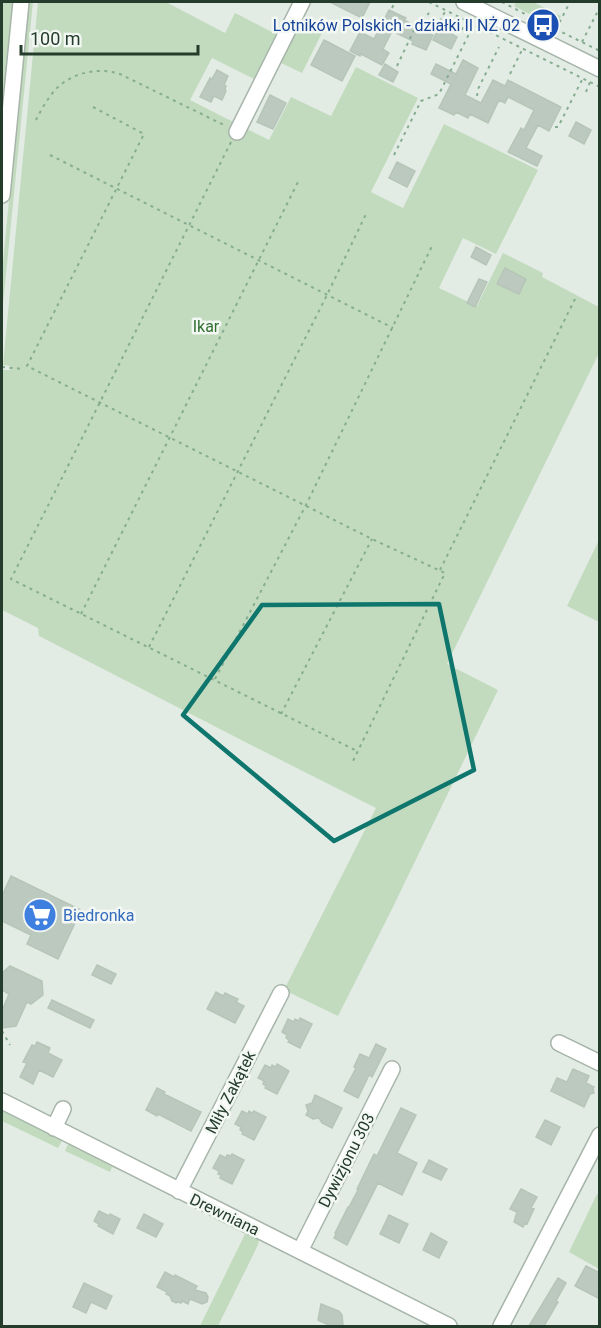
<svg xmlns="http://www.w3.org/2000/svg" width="601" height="1328" font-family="Roboto,sans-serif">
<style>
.green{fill:#c2dbbe}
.building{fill:#bbc9bf;stroke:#b6c5b8;stroke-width:1.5}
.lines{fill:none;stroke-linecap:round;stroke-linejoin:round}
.minor-casing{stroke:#a6b4a9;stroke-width:18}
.path{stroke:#86ad91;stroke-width:2;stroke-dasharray:3 4.5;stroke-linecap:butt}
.minor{stroke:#fff;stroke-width:15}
.marked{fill:none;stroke:#0f766e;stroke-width:4.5;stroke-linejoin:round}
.labels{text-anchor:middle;stroke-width:5;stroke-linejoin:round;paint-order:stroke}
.transit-label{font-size:16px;fill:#164399;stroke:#f3f8f4;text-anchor:end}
.park-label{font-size:16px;fill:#337031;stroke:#f3f8f4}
.shop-label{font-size:16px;fill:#366cbe;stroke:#f3f8f4;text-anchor:start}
.street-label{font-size:16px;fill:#243c2c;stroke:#f3f8f4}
</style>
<rect width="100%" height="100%" fill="#e3ece4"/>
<!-- green -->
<path class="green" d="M 2,2 L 13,2 L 5,88 L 2,93 Z
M 28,2 L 33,2 L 2,315 L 2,273 Z
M 38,2 L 166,2 L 225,33 L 235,13 L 278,35 L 256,80 L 212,58 L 190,100 L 269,140 L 291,97 L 331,116 L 356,67 L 418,98 L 371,192 L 403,208 L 444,124 L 538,170 L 496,254 L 463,238 L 439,288 L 477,306 L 503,253 L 543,273 L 542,277 L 599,307 L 599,353 L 447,664 L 498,690 L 391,911 L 338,1016 L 284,990 L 376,808 L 253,746 L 39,636 L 38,628 L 2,610 L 2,370 L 10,370 L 10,366 L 3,365 Z
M 516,2 L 533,2 L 561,16 L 556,27 L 544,21 L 546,16 L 540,13 L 537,18 L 514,6 Z
M 299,17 L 324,29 L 302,73 L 277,61 Z
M 599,540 L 600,622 L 599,622 L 567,606 Z
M 2,1107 L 61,1137 L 62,1141 L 58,1148 L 2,1121 Z
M 72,1143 L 122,1168 L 123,1172 L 112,1167 L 110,1172 L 65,1151 L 68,1144 Z
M 597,1194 L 600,1195 L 599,1269 L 569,1252 Z
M 210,1213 L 253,1233 L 259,1240 L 257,1247 L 218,1326 L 200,1326 L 245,1234 L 209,1216 Z"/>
<!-- building -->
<path class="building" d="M 330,2 L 370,2 L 362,18 Z
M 389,10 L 406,18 L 404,20 L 433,35 L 426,50 L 412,44 L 413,41 L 392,31 L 383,49 L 389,53 L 382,65 L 361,54 L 360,56 L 350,51 L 360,32 L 374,39 Z
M 439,27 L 457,37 L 451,49 L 433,40 Z
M 324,40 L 355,56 L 342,81 L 311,65 Z
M 463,60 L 478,68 L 465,95 L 481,103 L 493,80 L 505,86 L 508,80 L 561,107 L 549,131 L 538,125 L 526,148 L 542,156 L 537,166 L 508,152 L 521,128 L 524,130 L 534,110 L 508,97 L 505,103 L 499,100 L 488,123 L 470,114 L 468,118 L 456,112 L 454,115 L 439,108 L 451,84 L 431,74 L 436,64 L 456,74 Z
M 385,64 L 398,72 L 393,82 L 379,75 Z
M 217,70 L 228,76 L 224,85 L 226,86 L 225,90 L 226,91 L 222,100 L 214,96 L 211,102 L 200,97 L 210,78 L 212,79 Z
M 270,95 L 286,103 L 273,129 L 257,122 Z
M 576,122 L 591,130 L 584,144 L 569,136 Z
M 397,162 L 415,171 L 407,187 L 389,178 Z
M 476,247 L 491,255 L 486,265 L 471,257 Z
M 505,268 L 526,279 L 519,294 L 497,284 Z
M 479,279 L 487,282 L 475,307 L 467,303 Z
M 11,876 L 81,910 L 58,959 L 27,944 L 31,935 L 2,921 L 2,896 Z
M 97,965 L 116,974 L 111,984 L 92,975 Z
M 10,966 L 42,981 L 43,995 L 31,1004 L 27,1002 L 16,1026 L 2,1028 L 2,1011 L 9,994 L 2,990 L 2,973 Z
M 216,992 L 223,996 L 225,993 L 231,996 L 238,999 L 236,1002 L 244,1006 L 235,1023 L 207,1009 Z
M 52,1000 L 94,1020 L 90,1028 L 48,1008 Z
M 300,1018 L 312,1024 L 300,1048 L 288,1042 L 289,1040 L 286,1038 L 287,1035 L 282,1032 L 288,1019 L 294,1022 L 295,1019 L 299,1021 Z
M 37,1042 L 50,1048 L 48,1053 L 62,1060 L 53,1077 L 39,1070 L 33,1084 L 20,1077 L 27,1063 L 23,1062 L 32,1045 L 35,1046 Z
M 376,1044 L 386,1049 L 372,1077 L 369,1075 L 358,1098 L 344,1091 L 356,1068 L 354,1067 L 360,1054 L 369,1058 Z
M 277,1064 L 289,1071 L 277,1094 L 265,1088 L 266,1086 L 263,1084 L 264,1081 L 258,1078 L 265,1065 L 271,1068 L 272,1065 L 276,1067 Z
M 573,1069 L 589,1076 L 586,1083 L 594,1087 L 593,1089 L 594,1093 L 590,1094 L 584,1107 L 551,1091 L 557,1078 L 567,1082 Z
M 157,1088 L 165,1092 L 164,1094 L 201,1112 L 191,1131 L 158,1114 L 157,1116 L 146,1110 Z
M 315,1095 L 342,1108 L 332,1128 L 322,1123 L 319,1118 L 313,1119 L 306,1115 L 308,1111 L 306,1105 L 312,1103 Z
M 401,1108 L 416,1115 L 397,1153 L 417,1163 L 402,1195 L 378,1183 L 347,1245 L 334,1238 L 336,1234 L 335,1233 L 348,1207 L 349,1207 L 358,1190 L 357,1189 L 374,1154 L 377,1156 Z
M 242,1111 L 248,1114 L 249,1111 L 252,1113 L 254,1111 L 266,1117 L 254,1140 L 242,1134 L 243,1132 L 240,1130 L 241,1127 L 235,1124 Z
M 545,1120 L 560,1127 L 551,1145 L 536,1137 Z
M 232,1154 L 244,1160 L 232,1184 L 220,1178 L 221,1175 L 218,1174 L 219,1171 L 213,1168 L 220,1155 L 226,1158 L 227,1155 L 231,1156 Z
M 429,1160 L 447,1169 L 441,1180 L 423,1172 Z
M 521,1189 L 537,1197 L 531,1208 L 534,1209 L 527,1224 L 525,1223 L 523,1227 L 514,1222 L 517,1212 L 510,1209 Z
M 99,1211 L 109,1216 L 110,1214 L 120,1219 L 113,1234 L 98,1226 L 99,1224 L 94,1221 Z
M 144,1214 L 163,1224 L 156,1237 L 137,1228 Z
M 389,1215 L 408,1224 L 399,1243 L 380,1234 Z
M 431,1233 L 447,1242 L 439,1258 L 423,1250 Z
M 586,1266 L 600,1273 L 600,1299 L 575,1286 Z
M 165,1272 L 174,1277 L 175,1275 L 197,1286 L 195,1290 L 206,1293 L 208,1297 L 207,1302 L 202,1304 L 190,1299 L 188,1304 L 182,1301 L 181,1303 L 178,1302 L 176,1303 L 172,1301 L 170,1296 L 166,1294 L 167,1292 L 157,1287 Z
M 558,1278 L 566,1283 L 556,1301 L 558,1302 L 544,1326 L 529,1326 Z
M 84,1283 L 112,1296 L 106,1309 L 91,1302 L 86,1313 L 73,1307 Z
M 321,1304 L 339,1311 L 342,1315 L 343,1326 L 331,1326 L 318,1320 Z"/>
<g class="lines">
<defs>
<path id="minor" d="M 464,2 L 600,69
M 237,132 L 302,2
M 2,195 L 21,2
M 559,1043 L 600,1063
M 2,1101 L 449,1326
M 54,1128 L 63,1109
M 179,1191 L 281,993
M 300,1251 L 392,1069
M 501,1326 L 600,1135"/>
</defs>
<!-- minor casing -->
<use href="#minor" class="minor-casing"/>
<!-- path -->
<path class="path" d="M 429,2 L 600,87
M 502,2 L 521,12 L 600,51
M 392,8 L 395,2
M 436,28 L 446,10
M 556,29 L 570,2
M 462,30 L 467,20
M 582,42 L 600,7
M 397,66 L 414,30 L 429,13
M 510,74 L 523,48
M 586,92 L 590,82
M 477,96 L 478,89 L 499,47
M 93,107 L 144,134 L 27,366 L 372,539 L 445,573 L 352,763
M 36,120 C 40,112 45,103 51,95 C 66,74 96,66 120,74 L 226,126
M 555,127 L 558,127 L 583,78
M 231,142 L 11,579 L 357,751
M 50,155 L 393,328
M 394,155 L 421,101 L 439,94 L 469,34
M 2,367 L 24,369
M 440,570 L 575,299
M 81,614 L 299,180
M 149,647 L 327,295 L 367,212
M 215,679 L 306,505 L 432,246
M 281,714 L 372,539
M 2,1031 L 10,1045"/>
<!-- minor -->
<use href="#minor" class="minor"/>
</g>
<!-- marked area -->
<path class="marked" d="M 439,604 L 474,770 L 334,841 L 183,715 L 262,605 Z"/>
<!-- icons -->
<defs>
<symbol id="bus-disc" viewBox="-11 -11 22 22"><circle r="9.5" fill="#1a4fb4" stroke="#f3f8f4"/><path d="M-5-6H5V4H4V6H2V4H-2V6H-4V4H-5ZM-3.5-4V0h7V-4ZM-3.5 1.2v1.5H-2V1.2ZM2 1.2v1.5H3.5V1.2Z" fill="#fff"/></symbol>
<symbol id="supermarket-disc" viewBox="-11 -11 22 22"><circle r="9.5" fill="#3f7fe0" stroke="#f3f8f4"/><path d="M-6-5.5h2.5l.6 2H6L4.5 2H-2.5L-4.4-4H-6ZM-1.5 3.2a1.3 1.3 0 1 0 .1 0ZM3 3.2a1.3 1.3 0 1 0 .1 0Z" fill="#fff"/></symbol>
</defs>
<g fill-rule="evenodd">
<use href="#bus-disc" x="524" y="6" width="38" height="38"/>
<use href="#supermarket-disc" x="21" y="896" width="38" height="38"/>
</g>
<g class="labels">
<!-- transit labels -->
<g class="transit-label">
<text x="520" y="31">Lotników Polskich - działki II NŻ 02</text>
</g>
<!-- park labels -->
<g class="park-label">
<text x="206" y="332">Ikar</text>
</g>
<!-- shop labels -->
<g class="shop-label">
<text x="63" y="921">Biedronka</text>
</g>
<!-- street labels -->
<g class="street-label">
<text transform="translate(230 1092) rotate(-63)" y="6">Miły Zakątek</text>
<text transform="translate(346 1160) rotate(-63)" y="6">Dywizjonu 303</text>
<text transform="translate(225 1214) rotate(26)" y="6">Drewniana</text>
</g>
</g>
<!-- border -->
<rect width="601" height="1328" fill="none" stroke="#243c2c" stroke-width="6"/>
<!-- scale -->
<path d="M21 45v9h177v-9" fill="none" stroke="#243c2c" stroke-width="3"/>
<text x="30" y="45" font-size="18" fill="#243c2c" stroke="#f3f8f4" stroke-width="4.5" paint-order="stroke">100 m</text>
</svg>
